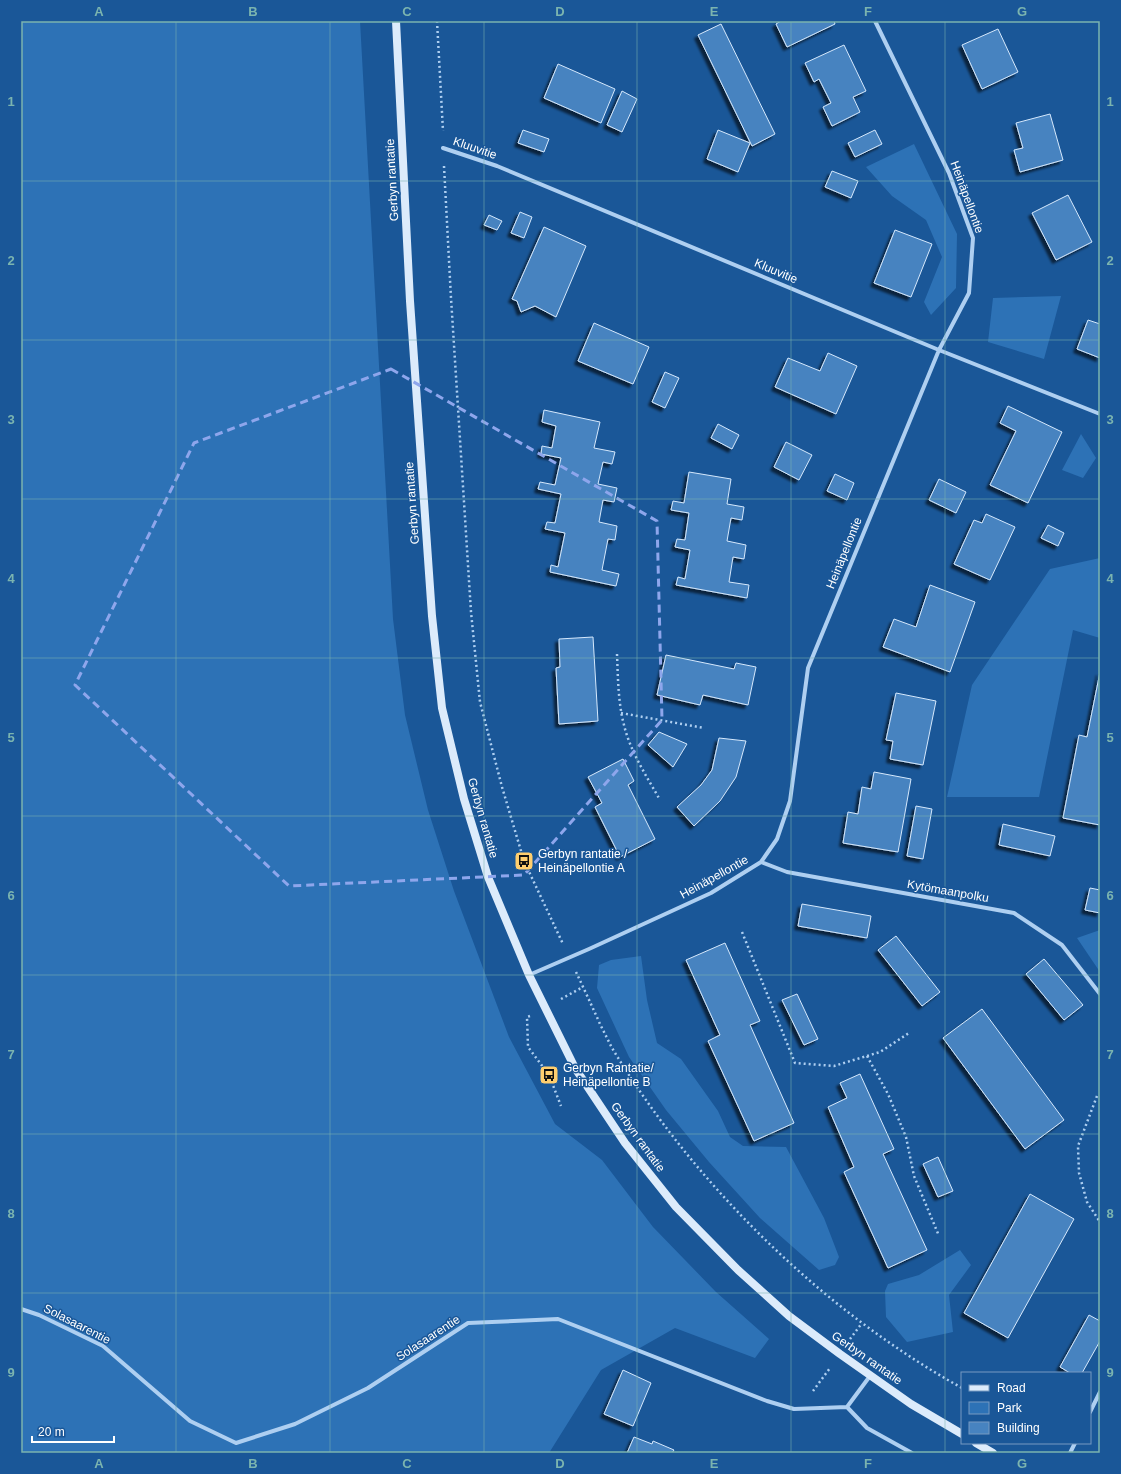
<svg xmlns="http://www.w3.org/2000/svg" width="1121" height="1474" font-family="Helvetica,sans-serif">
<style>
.green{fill:#2d72b6}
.building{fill:#4783c0;stroke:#d5e8fc;filter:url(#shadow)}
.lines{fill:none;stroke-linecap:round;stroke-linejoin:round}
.path{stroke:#aecff1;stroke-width:2.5;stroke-dasharray:2 3;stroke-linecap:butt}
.minor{stroke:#aecff1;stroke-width:4}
.secondary{stroke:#dcebfb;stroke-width:8}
.marked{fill:none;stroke:#8ea6ec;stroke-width:3;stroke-dasharray:8 5;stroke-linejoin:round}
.grid{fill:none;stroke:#7bb4af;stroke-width:1;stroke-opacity:0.55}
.labels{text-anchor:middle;stroke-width:3;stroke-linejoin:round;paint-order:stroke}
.street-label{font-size:12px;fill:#fff;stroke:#1a5798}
.poi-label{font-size:12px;fill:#fff;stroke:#1a5798;text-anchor:start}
.neatline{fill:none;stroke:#7bb4af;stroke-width:1.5}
.grid-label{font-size:13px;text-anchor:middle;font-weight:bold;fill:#7bb4af}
</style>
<defs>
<filter id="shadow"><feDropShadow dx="-3.5" dy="3.5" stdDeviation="1" flood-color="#0009"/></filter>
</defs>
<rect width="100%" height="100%" fill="#1a5798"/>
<!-- green -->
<path class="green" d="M 21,21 L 360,21 L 393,619 L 405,715 L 428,810 L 454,891 L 509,1037 L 555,1124 L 602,1160 L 653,1227 L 716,1292 L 769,1339 L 755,1358 L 675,1328 L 601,1370 L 549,1453 L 21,1453 Z
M 914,144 L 957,234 L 956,288 L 931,315 L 924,302 L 942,257 L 926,220 L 892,196 L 866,167 Z
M 1061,296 L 1044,359 L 988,342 L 993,298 Z
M 1081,434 L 1096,458 L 1083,478 L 1062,470 Z
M 1100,558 L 1100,638 L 1073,630 L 1039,797 L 947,797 L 972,685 L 1050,569 Z
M 1100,930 L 1100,972 L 1077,938 Z
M 641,956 L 647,1000 L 657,1043 L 681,1059 L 718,1111 L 730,1137 L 743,1146 L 786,1147 L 824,1218 L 839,1257 L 835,1265 L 819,1270 L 760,1218 L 709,1162 L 666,1110 L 629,1057 L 597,988 L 599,965 L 611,960 Z
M 960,1250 L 971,1265 L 949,1295 L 953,1332 L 907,1342 L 886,1317 L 885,1291 L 888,1284 L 919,1275 Z"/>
<!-- building -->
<path class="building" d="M 781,21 L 834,21 L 835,24 L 787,47 L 776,24 Z
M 721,24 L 775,134 L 752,146 L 698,35 Z
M 998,29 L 1018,72 L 982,89 L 962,45 Z
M 844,45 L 866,91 L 853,97 L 860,112 L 832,126 L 823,107 L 831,103 L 819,79 L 814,82 L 805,63 Z
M 558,64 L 615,89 L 601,123 L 544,98 Z
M 622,91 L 637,99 L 622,132 L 607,125 Z
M 1050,114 L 1063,160 L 1020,172 L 1014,150 L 1023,148 L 1016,123 Z
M 523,130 L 549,139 L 544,152 L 518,143 Z
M 718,130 L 750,143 L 738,172 L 707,159 Z
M 875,130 L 882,144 L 855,157 L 848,143 Z
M 832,171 L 858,181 L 851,198 L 825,187 Z
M 1068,195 L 1092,242 L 1056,260 L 1032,213 Z
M 520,212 L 532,217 L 524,238 L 511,233 Z
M 489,215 L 502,221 L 497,230 L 484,225 Z
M 544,227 L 586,246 L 556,317 L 535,306 L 521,312 L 517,301 L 512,299 Z
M 895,230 L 932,244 L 911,297 L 874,283 Z
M 1088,320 L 1100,324 L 1100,358 L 1077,349 Z
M 594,323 L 649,347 L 633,384 L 578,361 Z
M 828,353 L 857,366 L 836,414 L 775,387 L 788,358 L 820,371 Z
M 665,372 L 679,378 L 665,408 L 652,402 Z
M 1008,406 L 1062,432 L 1028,503 L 990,485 L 1016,431 L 1000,423 Z
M 544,410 L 600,422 L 594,448 L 615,452 L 612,464 L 603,462 L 598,484 L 617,488 L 614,502 L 603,500 L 599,522 L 617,526 L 615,540 L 608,539 L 602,570 L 619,574 L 616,586 L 550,572 L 551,565 L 558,567 L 565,533 L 545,529 L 547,522 L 555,523 L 561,494 L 538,489 L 540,482 L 555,485 L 561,458 L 541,454 L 542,446 L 552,448 L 556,426 L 542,422 Z
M 718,424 L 739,435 L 732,449 L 711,438 Z
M 786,442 L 812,455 L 799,480 L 774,467 Z
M 689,472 L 731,479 L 727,504 L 744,507 L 742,520 L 731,518 L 727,541 L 746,545 L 744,559 L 733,557 L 729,582 L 749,585 L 747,598 L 676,585 L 678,577 L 685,579 L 690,550 L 675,547 L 677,539 L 685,540 L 689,513 L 671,510 L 673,501 L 684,503 Z
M 835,474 L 854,483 L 847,500 L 827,491 Z
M 939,479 L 966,492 L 956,513 L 929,500 Z
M 986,514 L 1015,527 L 990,580 L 954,564 L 974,520 L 982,523 Z
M 1048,525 L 1064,533 L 1058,546 L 1041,538 Z
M 930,585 L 975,602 L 950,672 L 883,647 L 894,619 L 916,627 Z
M 593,637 L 598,721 L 559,724 L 556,668 L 560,667 L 559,639 Z
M 666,655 L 734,669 L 736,663 L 756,667 L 748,705 L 703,695 L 700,705 L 657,695 Z
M 1100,672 L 1100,825 L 1063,818 L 1079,735 L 1087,737 Z
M 896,693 L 936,701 L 923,765 L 890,759 L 893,741 L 886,740 Z
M 659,732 L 687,744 L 673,767 L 648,745 Z
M 719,738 L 746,741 L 736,777 L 720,801 L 694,826 L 677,807 L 701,785 L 712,770 Z
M 623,759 L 634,781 L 628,785 L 655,839 L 620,857 L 595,807 L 602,803 L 588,777 Z
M 874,772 L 911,779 L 898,852 L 843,843 L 848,812 L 858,814 L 862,787 L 871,789 Z
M 916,806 L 932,809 L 923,859 L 907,856 Z
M 1003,824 L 1055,836 L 1050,856 L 999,845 Z
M 1090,888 L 1100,890 L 1100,913 L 1085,910 Z
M 802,904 L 871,916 L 867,938 L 798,926 Z
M 896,936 L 940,992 L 922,1006 L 878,950 Z
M 725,943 L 760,1021 L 750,1025 L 794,1123 L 754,1141 L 708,1041 L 720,1035 L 686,960 Z
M 1044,959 L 1083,1005 L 1064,1020 L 1026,974 Z
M 797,994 L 818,1039 L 804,1045 L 782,1000 Z
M 982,1009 L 1064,1120 L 1025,1149 L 943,1038 Z
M 860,1074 L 894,1149 L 883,1154 L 927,1250 L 888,1268 L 844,1172 L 854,1167 L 828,1107 L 847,1098 L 840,1083 Z
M 938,1157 L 953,1191 L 938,1197 L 923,1164 Z
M 1030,1194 L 1074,1219 L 1008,1338 L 964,1313 Z
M 1089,1315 L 1100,1321 L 1100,1341 L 1082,1373 L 1070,1373 L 1060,1367 Z
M 623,1370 L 651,1383 L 633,1426 L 604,1414 Z
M 634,1437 L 652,1444 L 653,1441 L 674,1450 L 672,1453 L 627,1453 Z"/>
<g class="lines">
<!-- path -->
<path class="path" d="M 437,21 L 443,131
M 444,166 L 451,298 L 471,612 L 480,702 L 502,787 L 524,861 L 563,944
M 617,654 C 618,678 618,702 624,725 C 630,751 647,777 660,800
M 621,713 L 704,728
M 742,932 L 795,1063 L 834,1066 L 880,1052 L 909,1033
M 576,972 C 584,989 592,1006 600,1024 C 604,1032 608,1040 612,1048 C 694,1184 823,1311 962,1388
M 561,999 L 583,987
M 530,1016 L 527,1017 L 528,1047 L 549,1075 L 561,1106
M 867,1056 L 888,1094 L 906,1137 L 914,1176 L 939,1236
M 1097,1096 L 1078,1146 L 1079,1173 L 1087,1202 L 1100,1222
M 850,1339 L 862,1323
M 813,1391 L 830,1368"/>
<!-- minor -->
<path class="minor" d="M 443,148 L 497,166 L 939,350 L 1100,414
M 761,862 L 787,872 L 1014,913 L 1062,945 L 1100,994
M 529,975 L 589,949 L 711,893 L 761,862 L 777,839 L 790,801 L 808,668 L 939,350 L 969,293 L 973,238 L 949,173 L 875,21
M 21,1309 L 39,1315 L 103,1346 L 190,1421 L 236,1443 L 295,1424 L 368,1388 L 468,1323 L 558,1319 L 767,1401 L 794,1409 L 847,1407 L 870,1376
M 847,1407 L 867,1428 L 912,1453
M 1090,1412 L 1100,1392
M 1070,1453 L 1075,1443"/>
<!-- secondary -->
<path class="secondary" d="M 396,21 L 410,301 L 432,616 L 442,708 L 464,799 L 488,877 L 529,975 L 575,1068 L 625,1143 L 676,1207 L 738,1270 L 789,1316 L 840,1354 L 911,1404 L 962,1434
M 976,1443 L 993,1453"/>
</g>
<!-- marked area -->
<path class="marked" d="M 391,369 L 657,521 L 662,720 L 524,875 L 289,886 L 75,685 L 194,443 Z"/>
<!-- grid -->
<path class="grid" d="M 176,21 L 176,1453M 330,21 L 330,1453M 484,21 L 484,1453M 637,21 L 637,1453M 791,21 L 791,1453M 945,21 L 945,1453M 21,181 L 1100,181M 21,340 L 1100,340M 21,499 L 1100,499M 21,658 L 1100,658M 21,816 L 1100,816M 21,975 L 1100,975M 21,1134 L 1100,1134M 21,1293 L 1100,1293"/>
<!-- icons -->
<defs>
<symbol id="bus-square" viewBox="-11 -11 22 22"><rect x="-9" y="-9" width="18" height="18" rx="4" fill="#ffce6e" stroke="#1a5798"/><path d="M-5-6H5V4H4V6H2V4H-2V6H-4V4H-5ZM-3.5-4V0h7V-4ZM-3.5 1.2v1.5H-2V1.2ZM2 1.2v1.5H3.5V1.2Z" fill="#111"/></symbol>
</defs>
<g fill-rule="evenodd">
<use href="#bus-square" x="513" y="850" width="22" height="22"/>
<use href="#bus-square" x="538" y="1064" width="22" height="22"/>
</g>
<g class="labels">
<!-- street labels -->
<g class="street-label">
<text transform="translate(475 148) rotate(19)" y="4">Kluuvitie</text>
<text transform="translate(392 180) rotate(-93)" y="4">Gerbyn rantatie</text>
<text transform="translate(967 197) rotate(70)" y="4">Heinäpellontie</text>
<text transform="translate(776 271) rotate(23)" y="4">Kluuvitie</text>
<text transform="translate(412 503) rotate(-94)" y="4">Gerbyn rantatie</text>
<text transform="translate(844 553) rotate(-68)" y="4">Heinäpellontie</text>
<text transform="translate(483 818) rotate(74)" y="4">Gerbyn rantatie</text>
<text transform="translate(714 877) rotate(-29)" y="4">Heinäpellontie</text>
<text transform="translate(948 891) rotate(10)" y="4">Kytömaanpolku</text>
<text transform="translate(638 1137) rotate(54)" y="4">Gerbyn rantatie</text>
<text transform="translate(77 1324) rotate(27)" y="4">Solasaarentie</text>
<text transform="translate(428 1338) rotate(-33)" y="4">Solasaarentie</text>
<text transform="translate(867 1358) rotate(35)" y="4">Gerbyn rantatie</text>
</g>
<!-- poi labels -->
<g class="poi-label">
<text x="538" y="858">Gerbyn rantatie /<tspan x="538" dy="14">Heinäpellontie A</tspan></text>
<text x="563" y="1072">Gerbyn Rantatie/<tspan x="563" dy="14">Heinäpellontie B</tspan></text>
</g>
</g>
<!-- border -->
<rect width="1121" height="1474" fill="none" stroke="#1a5798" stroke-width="44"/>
<!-- legend -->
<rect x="961" y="1372" width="130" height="72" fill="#1a5798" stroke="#769ac1"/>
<rect x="969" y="1385" width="20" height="6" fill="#dcebfb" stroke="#769ac1"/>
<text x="997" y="1392" font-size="12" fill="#ffffff">Road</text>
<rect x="969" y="1402" width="20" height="12" fill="#2d72b6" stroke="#769ac1"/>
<text x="997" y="1412" font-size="12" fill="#ffffff">Park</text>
<rect x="969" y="1422" width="20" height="12" fill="#4783c0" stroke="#769ac1"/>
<text x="997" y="1432" font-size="12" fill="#ffffff">Building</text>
<!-- scale -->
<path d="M32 1436v6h82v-6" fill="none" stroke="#ffffff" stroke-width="2"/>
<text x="38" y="1436" font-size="12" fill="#ffffff" stroke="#1a5798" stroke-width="3" paint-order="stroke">20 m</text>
<rect x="22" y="22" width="1077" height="1430" class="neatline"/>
<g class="grid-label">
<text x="99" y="16">A</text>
<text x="253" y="16">B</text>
<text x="407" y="16">C</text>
<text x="560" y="16">D</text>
<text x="714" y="16">E</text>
<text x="868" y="16">F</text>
<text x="1022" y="16">G</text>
<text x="11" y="106">1</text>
<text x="1110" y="106">1</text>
<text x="11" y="265">2</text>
<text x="1110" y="265">2</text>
<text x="11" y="424">3</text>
<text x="1110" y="424">3</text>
<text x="11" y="583">4</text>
<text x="1110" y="583">4</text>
<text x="11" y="742">5</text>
<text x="1110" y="742">5</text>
<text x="11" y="900">6</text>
<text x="1110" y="900">6</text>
<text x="11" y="1059">7</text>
<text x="1110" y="1059">7</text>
<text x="11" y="1218">8</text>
<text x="1110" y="1218">8</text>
<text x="11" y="1377">9</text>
<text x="1110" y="1377">9</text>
<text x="99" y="1468">A</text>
<text x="253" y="1468">B</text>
<text x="407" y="1468">C</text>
<text x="560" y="1468">D</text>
<text x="714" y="1468">E</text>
<text x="868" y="1468">F</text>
<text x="1022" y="1468">G</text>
</g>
</svg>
